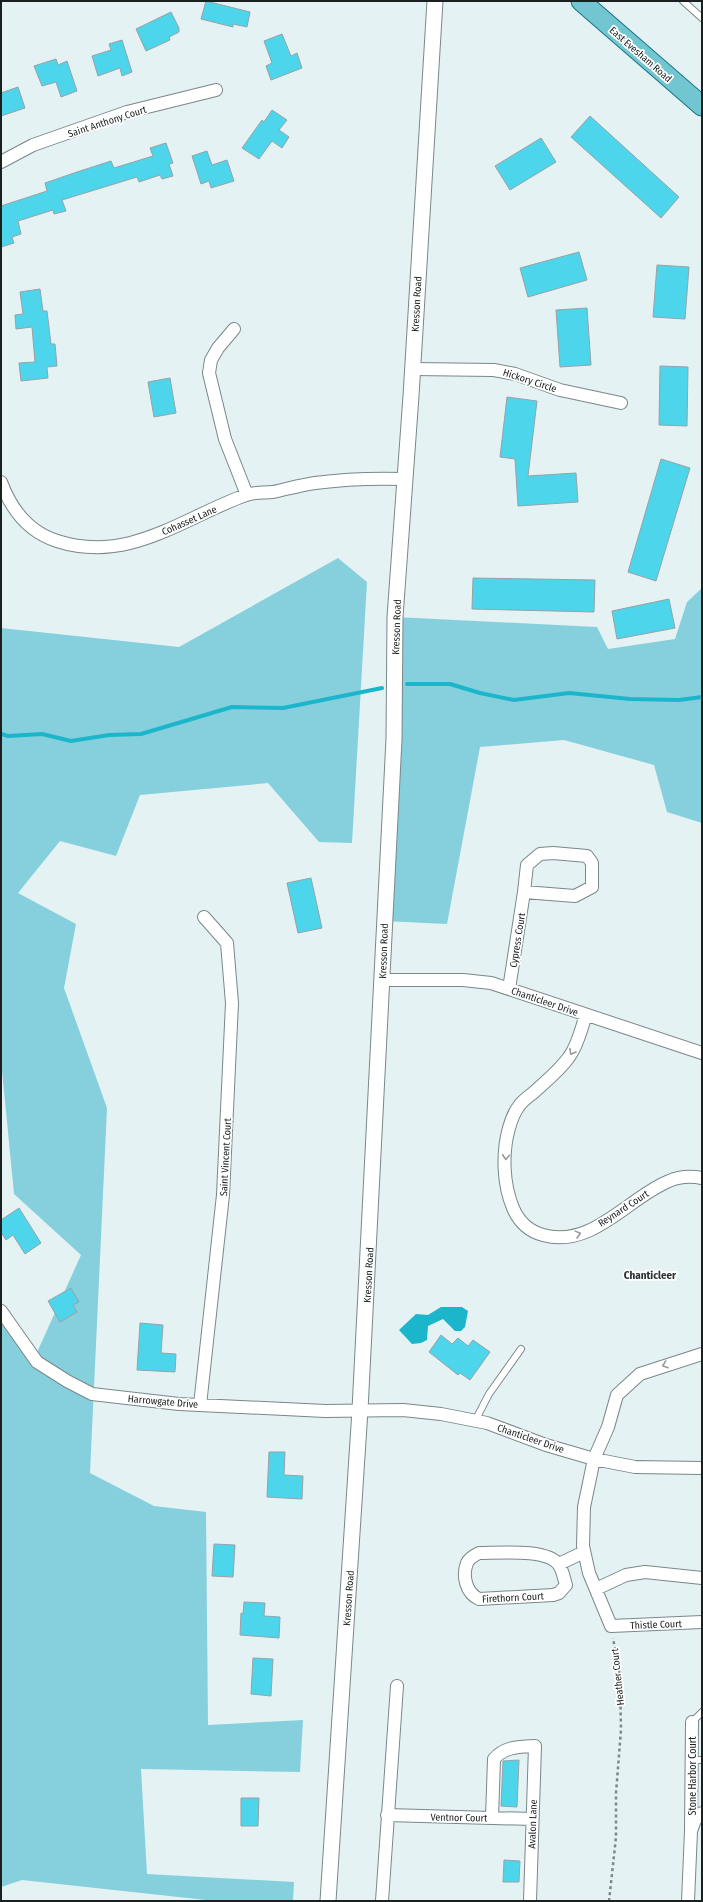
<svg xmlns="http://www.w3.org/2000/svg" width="703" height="1902" font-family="'Fira Sans Condensed',sans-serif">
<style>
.green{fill:#86d0dd}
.water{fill:#1cb6cc}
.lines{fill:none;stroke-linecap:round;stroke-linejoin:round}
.stream{stroke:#1cb6cc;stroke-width:4}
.building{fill:#4dd5eb;stroke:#96a3a6}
.service-casing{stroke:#7a8789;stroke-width:8}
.minor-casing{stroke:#7a8789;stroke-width:14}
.tertiary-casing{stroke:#7a8789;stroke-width:17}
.primary-casing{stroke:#167380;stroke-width:21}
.path{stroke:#7d8688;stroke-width:2.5;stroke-dasharray:3 3;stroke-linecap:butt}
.service{stroke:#fff;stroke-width:6}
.minor{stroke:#fff;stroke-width:12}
.tertiary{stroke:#fff;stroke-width:15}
.primary{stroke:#72c6d2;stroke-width:19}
.oneway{stroke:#989a9b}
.labels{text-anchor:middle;stroke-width:3.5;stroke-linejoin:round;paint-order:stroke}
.street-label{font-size:10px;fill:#1a1f20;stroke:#fff}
.neighbourhood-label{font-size:11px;font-weight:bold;fill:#283335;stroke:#fff}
</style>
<rect width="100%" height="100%" fill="#e4f2f4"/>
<!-- green -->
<path class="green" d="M 338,558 L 367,582 L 352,843 L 319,842 L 268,783 L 140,795 L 116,856 L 60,841 L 18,893 L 76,924 L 64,988 L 107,1108 L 90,1473 L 154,1506 L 206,1512 L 208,1725 L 303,1720 L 300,1772 L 141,1769 L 147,1874 L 294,1882 L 293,1901 L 215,1901 L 22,1880 L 1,1887 L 1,1313 L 34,1359 L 81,1255 L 14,1194 L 1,1060 L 1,628 L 179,647 Z
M 702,588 L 702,823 L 667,812 L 654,765 L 564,740 L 480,747 L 447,924 L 384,921 L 395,617 L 597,627 L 608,649 L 675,639 L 687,602 Z"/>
<!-- water -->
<path class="water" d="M 441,1307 L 462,1307 L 468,1311 L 465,1327 L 461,1331 L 455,1331 L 443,1319 L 428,1326 L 427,1340 L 421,1343 L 412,1344 L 399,1330 L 416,1314 L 428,1315 Z"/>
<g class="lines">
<!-- stream -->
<path class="stream" d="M 407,684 L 450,684 L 480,693 L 514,700 L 569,693 L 630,699 L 679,700 L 702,697
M 1,734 L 8,736 L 42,734 L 71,741 L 109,735 L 141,734 L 232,707 L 283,708 L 382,688"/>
</g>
<!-- building -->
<path class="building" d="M 206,1 L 250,12 L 247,27 L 233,24 L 233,27 L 201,19 Z
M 171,12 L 179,28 L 179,32 L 169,37 L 170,40 L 146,51 L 136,29 Z
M 282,34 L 291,56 L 297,53 L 302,68 L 271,80 L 266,66 L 272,63 L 264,41 Z
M 122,40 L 132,72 L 122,76 L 120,68 L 98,76 L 92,56 L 111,50 L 109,44 Z
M 56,59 L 58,65 L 67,61 L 77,91 L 61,97 L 56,82 L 42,86 L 34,66 Z
M 18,87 L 25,108 L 1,116 L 1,93 Z
M 272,110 L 287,120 L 279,130 L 289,137 L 282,148 L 272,141 L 259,159 L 242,148 L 262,120 L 264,122 Z
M 590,116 L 679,197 L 661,218 L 571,137 Z
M 541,138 L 556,162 L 510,190 L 495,166 Z
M 166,143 L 173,163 L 169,164 L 173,176 L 162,179 L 160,175 L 139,182 L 137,177 L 62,200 L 66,211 L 54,214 L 53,210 L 18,221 L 21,234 L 12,237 L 14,243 L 1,247 L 1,206 L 47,191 L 45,183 L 77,172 L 111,161 L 114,168 L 153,156 L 150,148 Z
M 207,151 L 212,165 L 227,160 L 234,181 L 211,188 L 209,181 L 201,184 L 192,156 Z
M 579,252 L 587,280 L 528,297 L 520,268 Z
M 657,265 L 689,267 L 685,319 L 653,317 Z
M 40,289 L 43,311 L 47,311 L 51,344 L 55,344 L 57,366 L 47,367 L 48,378 L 21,381 L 19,363 L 35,362 L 32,327 L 16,329 L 15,315 L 23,314 L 20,292 Z
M 587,308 L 591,365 L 560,367 L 556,310 Z
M 660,366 L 688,367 L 687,426 L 659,425 Z
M 170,378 L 176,413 L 154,417 L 148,382 Z
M 507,397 L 537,401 L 528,476 L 576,473 L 578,502 L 518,506 L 515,459 L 500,457 Z
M 661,459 L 690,468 L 656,581 L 628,572 Z
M 473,578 L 595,580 L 594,612 L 472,609 Z
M 669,599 L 675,628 L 617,639 L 612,611 Z
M 311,878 L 322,928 L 298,933 L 287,883 Z
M 19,1208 L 41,1243 L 25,1254 L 13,1235 L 6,1240 L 1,1232 L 1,1220 Z
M 71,1288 L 79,1302 L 73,1305 L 77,1312 L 60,1322 L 48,1301 Z
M 140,1323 L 163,1325 L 161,1353 L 176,1354 L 175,1372 L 137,1370 Z
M 441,1335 L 452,1344 L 458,1338 L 468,1346 L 473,1340 L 490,1352 L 470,1380 L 460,1373 L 458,1375 L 429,1352 Z
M 269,1452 L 285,1452 L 284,1475 L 303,1476 L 302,1499 L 267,1497 Z
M 214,1544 L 235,1545 L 233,1577 L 212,1576 Z
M 244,1602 L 265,1603 L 264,1616 L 280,1617 L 279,1638 L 240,1635 L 241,1613 L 243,1614 Z
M 253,1658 L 273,1659 L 271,1696 L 251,1694 Z
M 519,1760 L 517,1807 L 501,1806 L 503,1761 Z
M 241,1798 L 259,1798 L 258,1826 L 241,1826 Z
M 504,1860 L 520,1861 L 519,1882 L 503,1882 Z"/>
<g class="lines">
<defs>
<path id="service" d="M 683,1 L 702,18
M 475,1421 L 489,1394 L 521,1349
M 692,1722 L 702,1712
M 692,1760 L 702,1760"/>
<path id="minor" d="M 1,162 L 33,145 L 127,112 L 216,90
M 234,329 L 218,348 L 211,360 L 209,373 L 225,439 L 247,495
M 413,369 L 494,370 L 515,374 L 560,390 L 621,403
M 1,482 C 11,509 29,532 57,541 C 129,564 182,518 246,495 C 254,492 264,493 273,492 C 287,489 301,485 315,483 C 345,479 375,478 405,479
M 553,853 L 587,856 L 592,863 L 592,887 L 575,896 L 524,892 L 527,865 L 540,854 Z
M 383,980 L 463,980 L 491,983 L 702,1053
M 509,989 L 524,892
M 586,1015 C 581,1029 578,1045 569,1057 C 559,1071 545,1082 533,1093 C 528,1097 522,1101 519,1106 C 515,1111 511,1121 509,1128 C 502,1153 503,1184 513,1208 C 519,1222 528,1231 543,1235 C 592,1249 629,1197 669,1181 C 680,1176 691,1176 702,1178
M 1,1311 L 37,1362 L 67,1381 L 92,1394 L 179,1404 L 325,1411 L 403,1410 L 441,1414 L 487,1423 L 546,1445 L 594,1459 L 635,1467 L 702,1468
M 702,1354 L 640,1374 L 617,1395 L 608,1427 L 594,1459 L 584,1507 L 583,1546 L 589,1573 L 611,1626 L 702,1622
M 200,1405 L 223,1195 L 232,1003 L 227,943 L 204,917
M 479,1553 C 498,1553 548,1548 559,1565 C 563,1571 564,1579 566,1585 L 559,1593 L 553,1595 L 479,1599 C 466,1593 462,1576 467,1563 C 469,1558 475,1555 479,1553 Z
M 559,1564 L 584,1552
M 596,1589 L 626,1575 L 645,1572 L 702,1578
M 387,1815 L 532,1819
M 492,1818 L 494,1759 C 505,1746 520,1747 535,1746 L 530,1901
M 691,1831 L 692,1722
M 382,1901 L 397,1686
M 688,1901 L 691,1831 L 695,1820 L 702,1813"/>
<path id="tertiary" d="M 328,1901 L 360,1410 L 394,739 L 395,617 L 411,396 L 435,1"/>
<path id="primary" d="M 581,1 L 702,106"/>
</defs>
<!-- service casing -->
<use href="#service" class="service-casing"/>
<!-- minor casing -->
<use href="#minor" class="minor-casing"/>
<!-- tertiary casing -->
<use href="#tertiary" class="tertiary-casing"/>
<!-- primary casing -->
<use href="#primary" class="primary-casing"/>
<!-- path -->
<path class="path" d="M 609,1901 L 616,1837 L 616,1793 L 621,1730 L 620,1677 L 613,1638"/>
<!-- service -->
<use href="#service" class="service"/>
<!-- minor -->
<use href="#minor" class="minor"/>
<!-- tertiary -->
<use href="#tertiary" class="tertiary"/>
<!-- primary -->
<use href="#primary" class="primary"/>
</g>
<!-- one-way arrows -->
<defs><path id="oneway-chevron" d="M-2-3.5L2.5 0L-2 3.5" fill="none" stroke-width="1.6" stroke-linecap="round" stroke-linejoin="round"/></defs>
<g class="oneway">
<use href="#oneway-chevron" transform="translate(572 1052) rotate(119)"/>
<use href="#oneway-chevron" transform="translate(506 1157) rotate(94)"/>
<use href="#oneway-chevron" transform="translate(578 1234) rotate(-15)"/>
<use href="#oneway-chevron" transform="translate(665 1365) rotate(161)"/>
</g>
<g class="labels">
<!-- street labels -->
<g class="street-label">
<text transform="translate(641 54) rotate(41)" y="4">East Evesham Road</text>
<text transform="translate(107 121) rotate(-18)" y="4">Saint Anthony Court</text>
<text transform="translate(416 304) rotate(-87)" y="4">Kresson Road</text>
<text transform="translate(530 380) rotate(18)" y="4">Hickory Circle</text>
<text transform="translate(189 520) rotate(-24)" y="4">Cohasset Lane</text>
<text transform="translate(396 627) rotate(-88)" y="4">Kresson Road</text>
<text transform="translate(517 940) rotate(-81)" y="4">Cypress Court</text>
<text transform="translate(383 951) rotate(-88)" y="4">Kresson Road</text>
<text transform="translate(545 1001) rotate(19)" y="4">Chanticleer Drive</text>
<text transform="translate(225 1157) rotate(-87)" y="4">Saint Vincent Court</text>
<text transform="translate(623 1208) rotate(-33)" y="4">Reynard Court</text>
<text transform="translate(368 1275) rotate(-87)" y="4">Kresson Road</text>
<text transform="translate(163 1401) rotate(5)" y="4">Harrowgate Drive</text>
<text transform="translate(531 1438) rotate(19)" y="4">Chanticleer Drive</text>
<text transform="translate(513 1597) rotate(-3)" y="4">Firethorn Court</text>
<text transform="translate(348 1598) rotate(-86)" y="4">Kresson Road</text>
<text transform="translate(656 1624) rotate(-2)" y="4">Thistle Court</text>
<text transform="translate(617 1677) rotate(-96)" y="4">Heather Court</text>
<text transform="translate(692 1776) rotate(-90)" y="4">Stone Harbor Court</text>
<text transform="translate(459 1817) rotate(1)" y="4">Ventnor Court</text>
<text transform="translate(532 1824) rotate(-88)" y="4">Avalon Lane</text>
</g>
<!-- neighbourhood labels -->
<g class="neighbourhood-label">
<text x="650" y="1279">Chanticleer</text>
</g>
</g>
<!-- border -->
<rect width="703" height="1902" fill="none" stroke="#1a1f20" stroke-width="4"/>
</svg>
